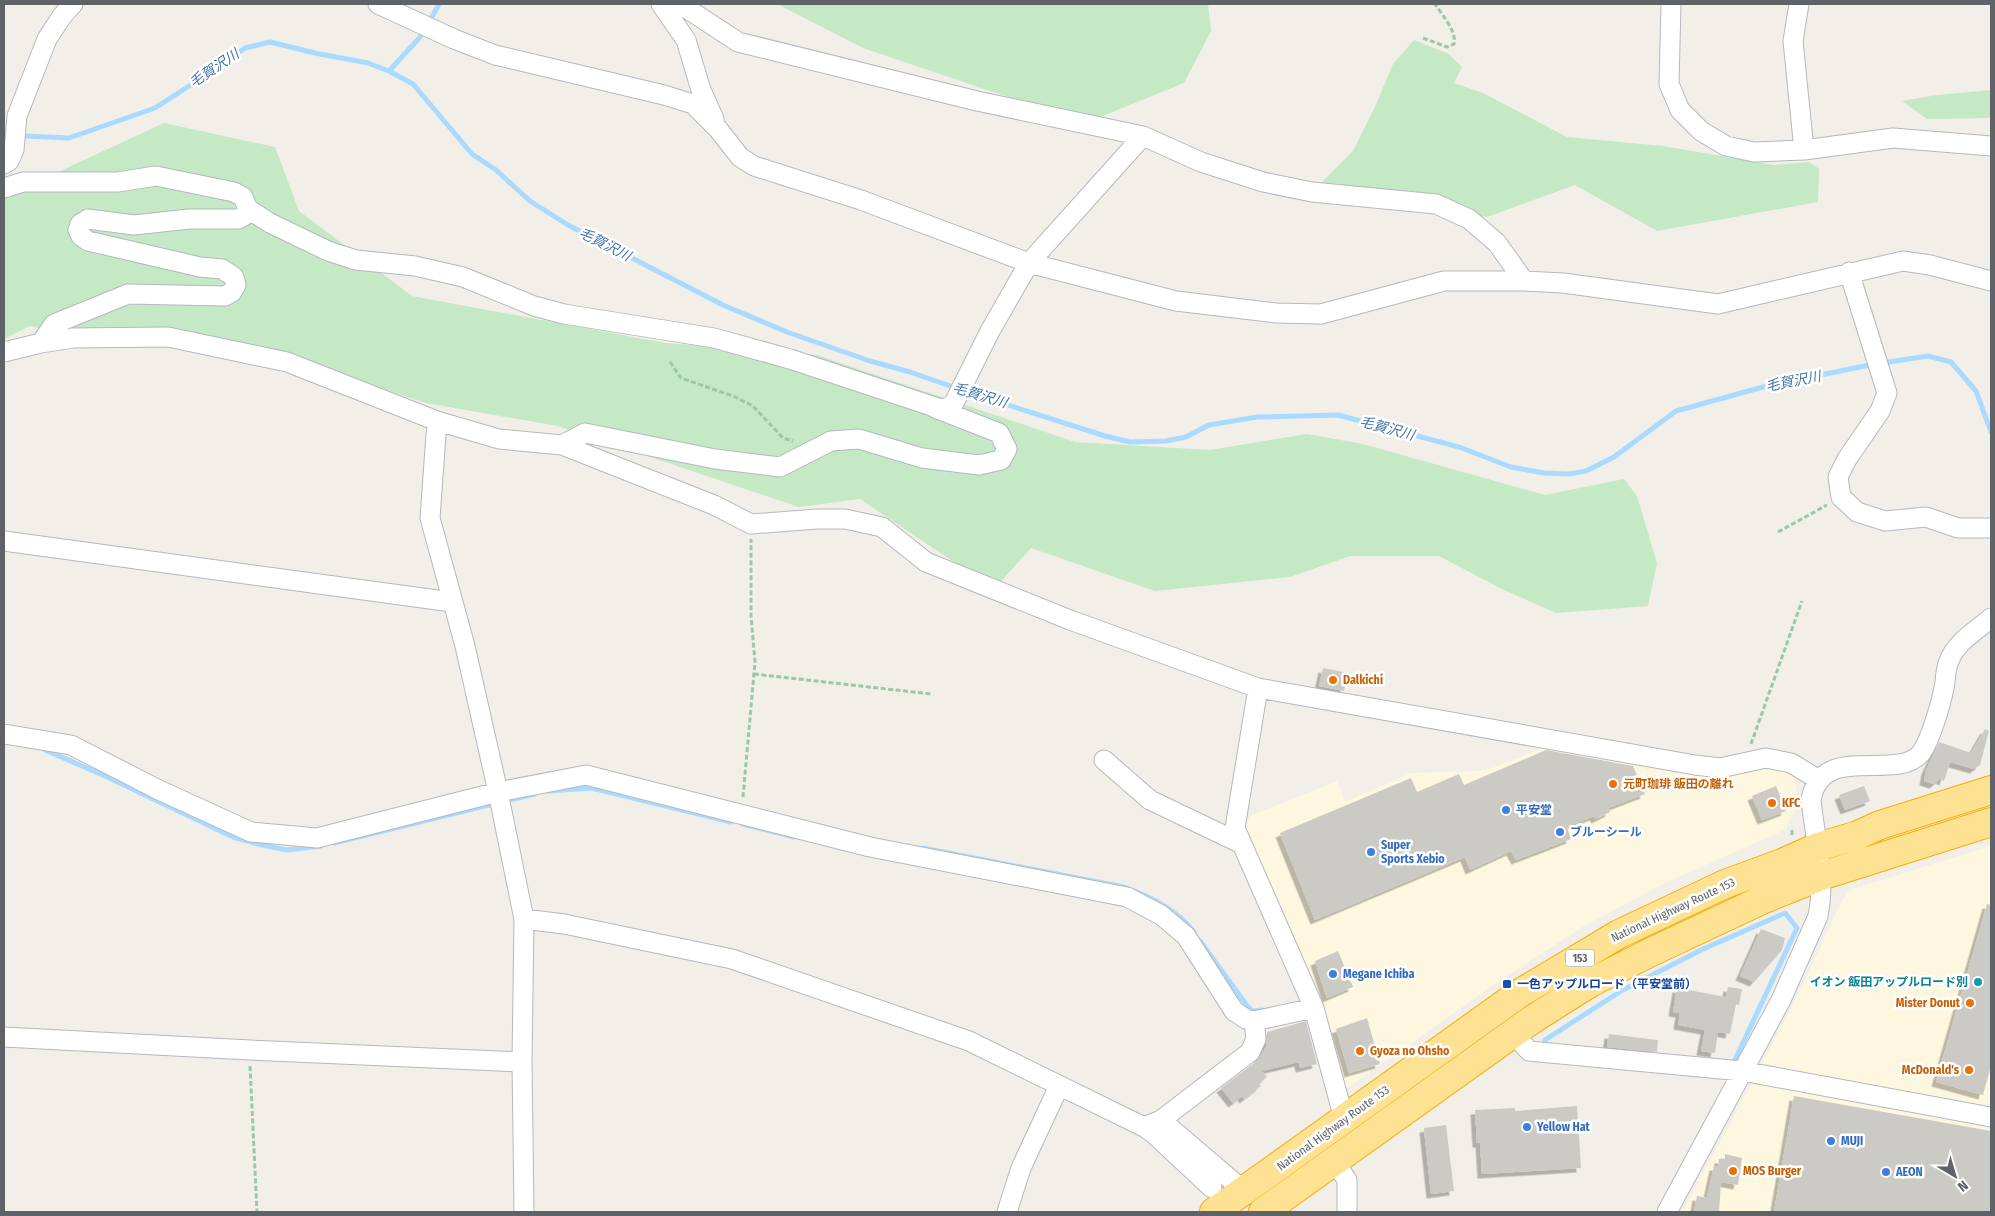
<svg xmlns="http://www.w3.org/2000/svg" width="1995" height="1216" font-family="'Fira Sans Condensed','Noto Sans JP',sans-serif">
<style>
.commercial{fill:#fef7e0}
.green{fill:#c5e8c5}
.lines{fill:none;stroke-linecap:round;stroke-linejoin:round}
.stream{stroke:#aadaff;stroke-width:5}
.building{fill:#cccac5;filter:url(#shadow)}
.minor-casing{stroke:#b5b8bc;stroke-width:21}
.highway-casing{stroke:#f9ab00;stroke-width:30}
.path{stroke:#9cc7a9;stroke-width:3;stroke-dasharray:5 2.5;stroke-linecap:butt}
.minor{stroke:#fff;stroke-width:19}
.highway{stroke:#fde293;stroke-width:28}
.food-dot{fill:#e8710a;stroke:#fff;stroke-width:2}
.shop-dot{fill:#3f7fe0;stroke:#fff;stroke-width:2}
.culture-dot{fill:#0f9aa8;stroke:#fff;stroke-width:2}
.transit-dot{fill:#1a4fb4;stroke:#fff;stroke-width:2}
.labels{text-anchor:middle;stroke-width:5;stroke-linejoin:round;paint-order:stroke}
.shield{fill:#fff;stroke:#8f9295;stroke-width:1}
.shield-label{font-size:11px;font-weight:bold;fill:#5f6368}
.food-label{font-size:12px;font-weight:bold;fill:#c56008;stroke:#fff;text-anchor:start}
.shop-label{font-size:12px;font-weight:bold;fill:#366cbe;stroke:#fff;text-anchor:start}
.street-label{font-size:12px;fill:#5f6368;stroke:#fff}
.culture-label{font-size:12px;font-weight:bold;fill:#0d838f;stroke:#fff;text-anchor:end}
.transit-label{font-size:12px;font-weight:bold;fill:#164399;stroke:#fff;text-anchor:start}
.water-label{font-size:14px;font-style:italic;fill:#4174aa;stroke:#fff}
</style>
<defs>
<filter id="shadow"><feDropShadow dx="-4.5" dy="4.5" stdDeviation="0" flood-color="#0004"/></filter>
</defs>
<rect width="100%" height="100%" fill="#f1efe8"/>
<!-- commercial -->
<path class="commercial" d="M 1548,746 L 1773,766 L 1790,772 L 1796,782 L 1797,801 L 1795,811 L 1785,829 L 1782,831 L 1667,882 L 1582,927 L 1492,986 L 1348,1088 L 1343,1085 L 1243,830 L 1250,816 L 1337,781 L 1345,802 L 1411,773 L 1480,771 L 1495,767 Z
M 1991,846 L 1991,1094 L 1989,1104 L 1985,1107 L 1761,1065 L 1803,985 L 1841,902 L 1850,890 Z
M 1759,1080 L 1991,1122 L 1991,1212 L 1682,1212 L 1752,1083 Z"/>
<!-- green -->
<path class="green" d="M 777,4 L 1208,4 L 1211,31 L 1184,83 L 1100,117 L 1008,97 L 863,48 Z
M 1414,40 L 1449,54 L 1462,67 L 1454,83 L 1483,93 L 1567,137 L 1663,146 L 1774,165 L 1809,162 L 1819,169 L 1818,202 L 1657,231 L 1575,185 L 1487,217 L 1312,192 L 1353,151 L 1375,107 L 1393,64 Z
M 1991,90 L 1991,118 L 1927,119 L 1902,101 L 1937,95 Z
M 164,123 L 275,147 L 299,211 L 412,296 L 665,343 L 817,355 L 1075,442 L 1210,450 L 1307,434 L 1363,444 L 1545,495 L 1624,479 L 1637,496 L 1657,563 L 1648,606 L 1556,613 L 1502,589 L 1439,556 L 1350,556 L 1290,577 L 1155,591 L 1031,548 L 994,589 L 860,499 L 799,507 L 558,426 L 426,403 L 243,343 L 205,336 L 102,327 L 73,338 L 30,326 L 4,339 L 4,197 Z"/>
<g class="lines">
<!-- stream -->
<path class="stream" d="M 432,17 L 439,4
M 389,71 L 421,36
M 4,135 L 69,138 L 155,108 L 217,68 L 245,48 L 270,42 L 315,53 L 368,63 L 389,71 L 413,84 L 472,154 L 496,170 L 530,201 L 568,225 L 723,305 L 787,332 L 870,361 L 910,372 L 956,388
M 1882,363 L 1928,356 L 1951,362 L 1976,391 L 1991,432
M 964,391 L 1105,436 L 1130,442 L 1166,441 L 1186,437 L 1209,425 L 1257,417 L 1338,415 L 1459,447 L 1511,467 L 1544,473 L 1569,474 L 1586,471 L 1614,457 L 1676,411 L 1763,387 L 1874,364
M 45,750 L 103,775 L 233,837 L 262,845 L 287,850 L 321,846
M 548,791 L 592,788 L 731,822
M 506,801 L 535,794
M 742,824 L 794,837
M 334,843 L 489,805
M 923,848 L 1124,887 C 1150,896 1177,910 1194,932
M 1200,941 L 1248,1007 L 1253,1011 L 1262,1010
M 1545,1040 L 1621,991 L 1701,950 L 1785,913 L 1797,928 L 1733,1064 L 1735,1064"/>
</g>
<!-- building -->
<path class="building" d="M 1323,668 L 1348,673 L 1344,691 L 1319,686 Z
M 1985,729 L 1989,731 L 1980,765 L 1974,769 L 1950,762 L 1944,781 L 1940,779 L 1934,784 L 1924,781 L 1926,770 L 1939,742 L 1971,753 Z
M 1546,750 L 1633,766 L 1645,794 L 1608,808 L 1610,812 L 1596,819 L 1594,816 L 1567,827 L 1571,839 L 1516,860 L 1511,851 L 1470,870 L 1465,857 L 1315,920 L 1280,833 L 1411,778 L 1417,792 L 1459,774 L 1464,785 Z
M 1776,786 L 1786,811 L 1762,820 L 1752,796 Z
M 1864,786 L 1870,801 L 1845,810 L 1839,795 Z
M 1987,904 L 1991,905 L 1991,1066 L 1983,1095 L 1936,1082 Z
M 1761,929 L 1785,938 L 1782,950 L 1754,982 L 1740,976 Z
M 1338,951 L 1353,987 L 1327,998 L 1315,961 Z
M 1728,987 L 1742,989 L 1739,1005 L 1736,1004 L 1730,1034 L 1718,1032 L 1715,1053 L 1701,1051 L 1705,1030 L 1678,1025 L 1680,1013 L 1673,1012 L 1677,988 L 1726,997 Z
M 1367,1018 L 1380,1064 L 1349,1073 L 1336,1029 Z
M 1306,1021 L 1317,1064 L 1300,1068 L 1299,1062 L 1262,1071 L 1267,1077 L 1259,1084 L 1261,1086 L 1244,1099 L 1242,1096 L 1233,1103 L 1221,1088 L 1257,1061 L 1266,1047 L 1267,1032 Z
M 1609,1034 L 1658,1040 L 1657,1052 L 1607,1047 Z
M 1794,1096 L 1991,1131 L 1991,1212 L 1774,1212 Z
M 1577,1106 L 1581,1168 L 1482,1174 L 1480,1143 L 1477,1143 L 1475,1110 L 1515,1108 L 1515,1111 Z
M 1446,1125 L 1454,1191 L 1431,1194 L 1424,1128 Z
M 1725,1154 L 1742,1158 L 1738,1185 L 1721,1182 L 1719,1212 L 1694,1212 L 1697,1196 L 1707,1198 L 1714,1166 L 1718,1166 L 1719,1159 L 1725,1159 Z"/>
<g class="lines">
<defs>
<path id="minor" d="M 378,4 L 454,39 L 495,55 L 664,95 L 693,104 L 718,129 L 740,157 L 754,166 L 861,200 L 1029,263 L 1176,301 L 1276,313 L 1321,314 L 1444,281 L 1524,281 L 1563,283 L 1718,304 L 1903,261 L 1930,265 L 1991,281
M 661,4 L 686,40 L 701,90 L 714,119
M 1671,4 L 1669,84 L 1680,110 L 1701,131 L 1726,146 L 1754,152 L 1804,150 L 1893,138 L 1991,146
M 1799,4 L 1793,41 L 1804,150
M 1143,136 L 1201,162 L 1263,182 L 1312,192 L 1436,204 L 1469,219 L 1497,243 L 1524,281
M 4,164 L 9,161 L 14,150 L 17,116 L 47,39 L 62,16 L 73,4
M 4,188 L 23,182 L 118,182 L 156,176 L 234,192 L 243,197 L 248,209 L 270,223 L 328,251 L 356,260 L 415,266 L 463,277 L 534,306 L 564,314 L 714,338 L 790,359 L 944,410 L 954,403 L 990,331 L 1029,263 L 1143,136 L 977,101 L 738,42 L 680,4
M 1849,272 L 1887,393 L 1880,411 L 1847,459 L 1838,477 L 1841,497 L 1857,512 L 1885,521 L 1926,517 L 1958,528 L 1991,528
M 41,343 L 54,324 L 128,294 L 225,296 L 232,292 L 236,285 L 234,277 L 222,269 L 200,267 L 88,241 L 81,236 L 78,230 L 80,224 L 88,219 L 134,225 L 189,219 L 238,219 L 244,216 L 248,209
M 4,352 L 41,343 L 73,338 L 168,337 L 287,362 L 437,421 L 499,439 L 562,445 L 714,505 L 751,524 L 817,519 L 845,519 L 882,527 L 926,562 L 1070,620 L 1258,688 L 1695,765 L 1720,768 L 1766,758 L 1791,763 L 1819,780
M 437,421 L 430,518 L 465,646 L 498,792 L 524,919 L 522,1062 L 524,1212
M 562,445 L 585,433 L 715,459 L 780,467 L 831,441 L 859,439 L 922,458 L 979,465 L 1001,460 L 1007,449 L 999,433 L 935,408
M 4,541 L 452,602
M 1258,688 L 1235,828 L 1314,1008 L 1344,1119
M 4,734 L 71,745 L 159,790 L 251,832 L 317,838 L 498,792 L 586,775 L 870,847 L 1127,897 L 1161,915 L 1186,936 L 1234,1011 L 1246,1019 L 1254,1021 L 1314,1008
M 1104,760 L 1150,800 L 1242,844
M 524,919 L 564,924 L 732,959 L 969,1041 L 1144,1127 L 1154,1134 L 1212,1188
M 1513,1033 L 1529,1051 L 1742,1071 L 1991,1117
M 4,1037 L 250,1050 L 522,1062
M 1161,1120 L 1244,1191
M 1144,1127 L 1161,1120 L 1250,1052 L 1256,1039 L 1254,1021
M 1334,1161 L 1347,1180 L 1347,1212
M 1007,1212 L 1021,1168 L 1059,1086
M 1667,1212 L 1781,1000 L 1818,916 C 1826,877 1815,839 1811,800 C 1821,741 1896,783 1921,753 C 1930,741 1941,704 1944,688 C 1946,680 1945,669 1949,661 C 1956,642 1976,631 1991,618"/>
<path id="highway" d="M 1214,1212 L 1520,993 L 1619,934 L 1725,884 L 1782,863 L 1818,847 L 1858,835 L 1880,825 L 1991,790
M 1263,1212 L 1533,1019 L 1590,983 L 1649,953 L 1764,899 L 1821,876 L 1991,822"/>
</defs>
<!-- minor casing -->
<use href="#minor" class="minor-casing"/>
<!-- highway casing -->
<use href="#highway" class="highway-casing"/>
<!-- path -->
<path class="path" d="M 1423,38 L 1447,47 L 1454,44 C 1457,31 1442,15 1435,4
M 670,362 L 681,378 L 733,396 L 753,406 L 783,438 L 793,441
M 1778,532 L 1827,505
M 754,674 L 931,694
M 1751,744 L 1802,601
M 743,797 L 755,662 L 751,616 L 751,539
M 1792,835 L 1792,828
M 250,1066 L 257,1212"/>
<!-- minor -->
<use href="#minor" class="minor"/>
<!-- highway -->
<use href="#highway" class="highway"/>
</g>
<!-- markers -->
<g class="food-dot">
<circle cx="1333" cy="680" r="5"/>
<circle cx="1613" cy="784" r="5"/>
<circle cx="1772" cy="803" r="5"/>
<circle cx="1970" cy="1003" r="5"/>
<circle cx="1360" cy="1051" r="5"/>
<circle cx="1969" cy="1070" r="5"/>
<circle cx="1733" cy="1171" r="5"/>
</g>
<g class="shop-dot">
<circle cx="1506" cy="810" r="5"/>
<circle cx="1560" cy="832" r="5"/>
<circle cx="1371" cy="852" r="5"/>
<circle cx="1333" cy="974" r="5"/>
<circle cx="1527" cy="1127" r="5"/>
<circle cx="1831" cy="1141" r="5"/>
<circle cx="1886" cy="1172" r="5"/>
</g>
<circle class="culture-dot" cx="1978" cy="982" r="5"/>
<rect class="transit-dot" x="1502" y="979" width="10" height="10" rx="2.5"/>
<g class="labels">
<!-- shield labels -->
<rect class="shield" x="1566" y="949.5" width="28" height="17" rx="4"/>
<g class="shield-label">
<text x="1580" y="962">153</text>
</g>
<!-- food labels -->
<g class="food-label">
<text x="1343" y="684">Dalkichi</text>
<text x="1623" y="788">元町珈琲 飯田の離れ</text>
<text x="1782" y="807">KFC</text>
<text x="1960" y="1007" text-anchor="end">Mister Donut</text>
<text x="1370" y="1055">Gyoza no Ohsho</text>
<text x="1959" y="1074" text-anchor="end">McDonald's</text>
<text x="1743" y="1175">MOS Burger</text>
</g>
<!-- shop labels -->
<g class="shop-label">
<text x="1516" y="814">平安堂</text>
<text x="1570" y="836">ブルーシール</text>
<text x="1381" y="849">Super<tspan x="1381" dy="14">Sports Xebio</tspan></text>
<text x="1343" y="978">Megane Ichiba</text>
<text x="1537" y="1131">Yellow Hat</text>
<text x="1841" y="1145">MUJI</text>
<text x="1896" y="1176">AEON</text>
</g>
<!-- street labels -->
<g class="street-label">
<text transform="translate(1673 910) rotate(-25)" y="4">National Highway Route 153</text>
<text transform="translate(1333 1128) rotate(-36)" y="4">National Highway Route 153</text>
</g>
<!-- culture labels -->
<g class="culture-label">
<text x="1968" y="986">イオン 飯田アップルロード別</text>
</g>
<!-- transit labels -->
<g class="transit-label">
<text x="1517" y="988">一色アップルロード（平安堂前）</text>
</g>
<!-- water labels -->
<g class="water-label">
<text transform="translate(214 68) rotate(-34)" y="5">毛賀沢川</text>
<text transform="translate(605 244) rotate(27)" y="5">毛賀沢川</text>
<text transform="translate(1793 381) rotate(-11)" y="5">毛賀沢川</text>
<text transform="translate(980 395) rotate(17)" y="5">毛賀沢川</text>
<text transform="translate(1387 428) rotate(15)" y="5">毛賀沢川</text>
</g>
</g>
<!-- border -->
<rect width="1995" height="1216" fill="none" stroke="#5f6368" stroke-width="10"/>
<!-- north arrow -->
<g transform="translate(1955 1176) rotate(142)" stroke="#ffffff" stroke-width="4" paint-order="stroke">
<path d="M0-4L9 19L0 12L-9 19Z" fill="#5f6368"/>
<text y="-8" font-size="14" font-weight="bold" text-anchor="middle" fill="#5f6368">N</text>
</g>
</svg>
